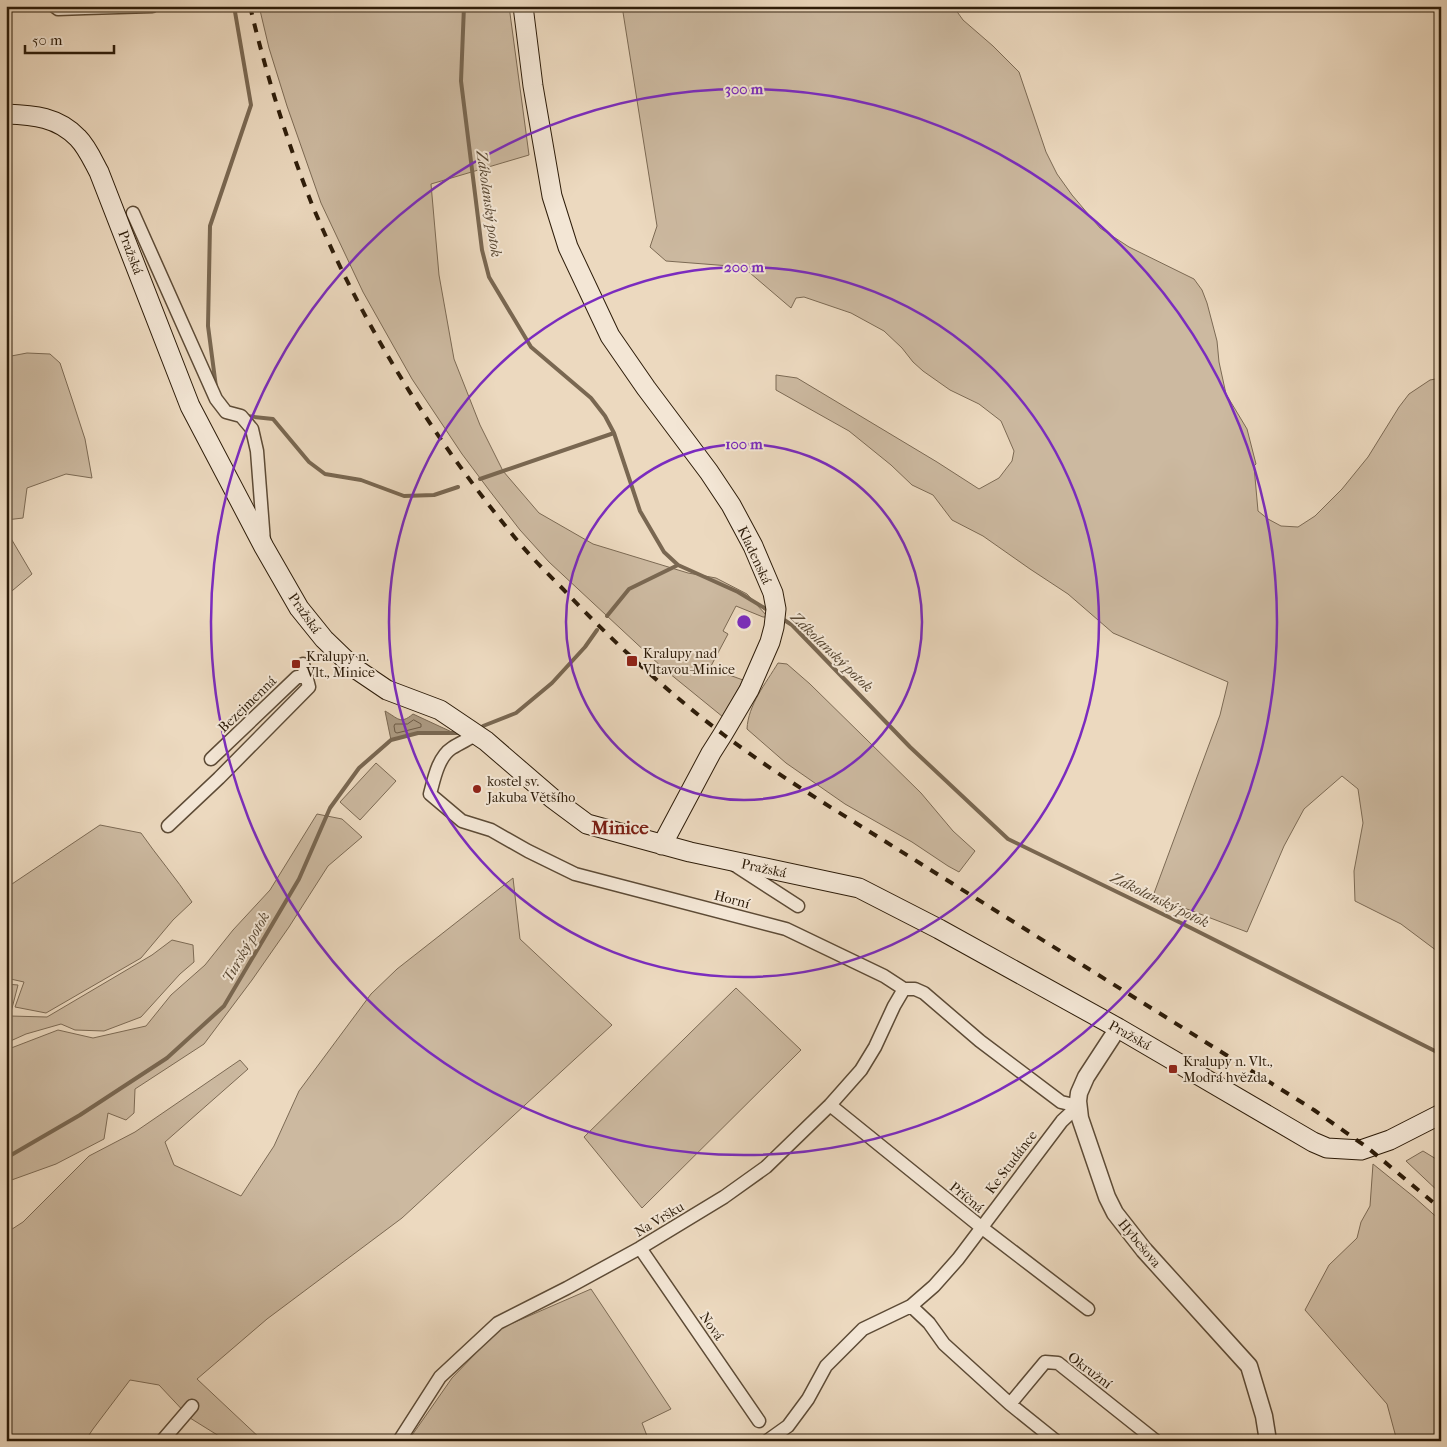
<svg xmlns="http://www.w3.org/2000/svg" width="1447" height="1447" font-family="'IM FELL French Canon',serif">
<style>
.green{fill:#ccb9a0;stroke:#7c6a54}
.water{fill:#ab9981;stroke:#796751}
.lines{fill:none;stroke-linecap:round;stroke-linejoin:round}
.shore{stroke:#6c5a45;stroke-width:1}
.stream{stroke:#796751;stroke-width:4}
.minor-casing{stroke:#5d4b36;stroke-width:15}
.tertiary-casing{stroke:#5d4b36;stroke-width:19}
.secondary-casing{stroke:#2d1c09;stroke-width:21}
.minor{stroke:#f3e6d5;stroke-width:12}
.tertiary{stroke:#f3e6d5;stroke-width:16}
.secondary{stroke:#f3e6d5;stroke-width:19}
.rail{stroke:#2d1c09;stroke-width:4;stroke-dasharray:9 9;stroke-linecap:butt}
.ring{fill:none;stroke:#7b2cbf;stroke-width:2.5}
.poi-dot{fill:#8f2418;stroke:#f3e6d5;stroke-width:2}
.labels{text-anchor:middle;stroke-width:4;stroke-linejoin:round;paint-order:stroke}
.street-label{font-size:14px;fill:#2d1c09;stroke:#f3e6d5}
.poi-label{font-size:14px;fill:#2d1c09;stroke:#f3e6d5;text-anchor:start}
.water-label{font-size:15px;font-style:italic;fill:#594833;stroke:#f3e6d5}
.district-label{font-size:19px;font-weight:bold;fill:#7a1f14;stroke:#f3e6d5}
.centre{fill:#7b2cbf;stroke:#f3e6d5;stroke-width:2.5}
.ring-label{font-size:15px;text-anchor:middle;font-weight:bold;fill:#7b2cbf;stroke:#f3e6d5;stroke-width:4;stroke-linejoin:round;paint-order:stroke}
</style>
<rect width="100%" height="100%" fill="#ecd9bf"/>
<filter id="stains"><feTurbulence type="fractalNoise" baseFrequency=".004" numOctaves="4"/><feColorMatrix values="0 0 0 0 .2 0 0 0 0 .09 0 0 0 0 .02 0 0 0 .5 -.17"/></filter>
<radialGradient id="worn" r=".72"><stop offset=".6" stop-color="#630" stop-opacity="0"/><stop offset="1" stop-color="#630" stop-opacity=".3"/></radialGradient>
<!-- green -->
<path class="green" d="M 259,6 L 509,6 L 529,155 L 431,184 L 439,275 L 454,359 L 480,425 L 503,471 L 539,513 L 593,544 L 688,573 L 716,578 L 747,594 L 767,616 L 767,617 L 763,617 L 736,606 L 723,631 L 728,634 L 711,666 L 721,672 L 743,680 L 723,717 L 664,669 L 549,562 L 520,530 L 489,490 L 462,454 L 412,379 L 363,292 L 321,203 L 287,106 L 269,48 Z
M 622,6 L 953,6 L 963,20 L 993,46 L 1019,72 L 1046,152 L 1057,174 L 1072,195 L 1100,228 L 1129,247 L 1194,279 L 1202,290 L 1207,303 L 1217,341 L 1219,362 L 1226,394 L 1247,429 L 1256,464 L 1254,466 L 1258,511 L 1268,519 L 1281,526 L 1298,527 L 1315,516 L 1342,489 L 1368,457 L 1399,407 L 1409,394 L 1430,380 L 1441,378 L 1441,954 L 1401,924 L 1355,901 L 1354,871 L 1363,823 L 1358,789 L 1342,776 L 1304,809 L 1284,846 L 1247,932 L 1153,896 L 1220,715 L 1228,682 L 1113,633 L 1068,594 L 1030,569 L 983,536 L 952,520 L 933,495 L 912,485 L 891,465 L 849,431 L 776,390 L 776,375 L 797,378 L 937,462 L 979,489 L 999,478 L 1012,461 L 1014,451 L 1001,421 L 979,404 L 950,390 L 923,371 L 913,362 L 902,348 L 884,331 L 851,313 L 804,297 L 796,298 L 791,308 L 743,267 L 666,261 L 650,247 L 657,226 Z
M 27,353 L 50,354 L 60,363 L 72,399 L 85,439 L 92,478 L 66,474 L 27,488 L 23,518 L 6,520 L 6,357 Z
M 6,530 L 32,574 L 6,596 Z
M 778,663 L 787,664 L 810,684 L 921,793 L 953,831 L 975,851 L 959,872 L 948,866 L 912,842 L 845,804 L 786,763 L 747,729 C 748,705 766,683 778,663 Z
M 376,763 L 396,781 L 360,820 L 340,802 Z
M 317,814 L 342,819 L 362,837 L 328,866 L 289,927 L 252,980 L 204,1044 L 135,1089 L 134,1113 L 126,1120 L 108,1113 L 104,1139 L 56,1164 L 6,1182 L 6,1050 L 58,1030 L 93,1038 L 146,1026 L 171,995 L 205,965 L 233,930 L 270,890 Z
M 100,825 L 141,833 C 157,856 176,878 192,902 L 173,920 L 141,958 L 46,1013 L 15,1007 L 24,982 L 6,978 L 6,888 Z
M 513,878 L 520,939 L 612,1025 L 402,1218 L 267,1319 L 197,1379 L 263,1441 L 227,1441 L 190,1418 L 159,1385 L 130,1380 L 93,1429 L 85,1441 L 6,1441 L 6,1233 L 23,1222 L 89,1156 L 135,1132 L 240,1060 L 248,1069 L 165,1142 L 174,1165 L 241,1196 L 274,1146 L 299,1091 L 371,994 L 397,969 Z
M 172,940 L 193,945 L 194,962 L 180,974 L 141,1017 L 104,1031 L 75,1030 L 61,1024 L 26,1034 L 6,1043 L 6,984 L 18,985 L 10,1016 L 47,1017 L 152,955 Z
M 736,988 L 801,1050 L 642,1208 L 584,1137 Z
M 1423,1151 L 1441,1162 L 1441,1194 L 1406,1161 Z
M 1373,1164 L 1414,1197 L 1441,1221 L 1441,1441 L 1397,1441 L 1387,1404 L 1305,1310 L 1329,1265 L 1357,1238 L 1361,1222 L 1370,1206 Z
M 591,1289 L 671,1409 L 642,1423 L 649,1441 L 408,1441 L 452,1378 L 499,1329 Z"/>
<!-- water -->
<path class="water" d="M 385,711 C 398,718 400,725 413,714 L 454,733 L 418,733 L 391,740 Z"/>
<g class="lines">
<!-- shore -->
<path class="shore" d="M 414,720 L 421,724 L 421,727 L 397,733 L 395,732 L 394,726 L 395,724 L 407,724 Z"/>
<!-- stream -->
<path class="stream" d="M 464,6 L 461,81 L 482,250 L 489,277 L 531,347 L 591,398 L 605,416 L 614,433 L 640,511 L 664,552 L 678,565 L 738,592 L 771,612
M 216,387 L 208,326 L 210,226 L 251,105 L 234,6
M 246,416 L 273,419 L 309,462 L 325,474 L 361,480 L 404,496 L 434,495 L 458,487
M 480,479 L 614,433
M 607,616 L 629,589 L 678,565
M 781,618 L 792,625 L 910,747 L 1008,839 L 1181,923 L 1435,1051 L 1441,1055
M 483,726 L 516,713 L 552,683 L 585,647 L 597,630
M 6,1158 L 80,1115 L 167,1058 L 224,1006 L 299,879 L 330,808 L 359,768 L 391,740 L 418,733 L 462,733"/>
<defs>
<path id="minor" d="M 54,6 L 58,9 L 85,8 L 85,6
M 85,8 L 152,6
M 133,213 L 216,399 L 226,412 L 241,416 L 252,429 L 257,451 L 264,542
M 477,734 C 469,739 460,743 452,748 C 438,757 434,779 430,794 L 462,821 L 491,830 L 528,851 L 575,874 L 786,929 L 884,976 L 904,989 L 915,989 L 924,993 L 980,1041 L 1061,1102 L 1078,1106
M 211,759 L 297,677 L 307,677
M 168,826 L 219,778 L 309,687 L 303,664
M 733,864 L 798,906
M 830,1105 L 981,1227 L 1088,1309
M 640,1248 L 759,1421
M 911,1306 L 929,1323 L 944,1344 L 1010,1404 L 1056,1441
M 1010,1404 L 1045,1362 L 1058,1363 L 1156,1441
M 162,1441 L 192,1406
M 399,1441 L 440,1377 L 498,1323 L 567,1288 L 640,1248 L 724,1197 L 766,1167 L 830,1105 L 861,1070 L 875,1047 L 894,1006 L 904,989
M 767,1441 L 788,1426 L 808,1399 L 826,1366 L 863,1329 L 911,1306 L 934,1286 L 958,1259 L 1062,1121 L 1078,1106"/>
<path id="tertiary" d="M 1118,1028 L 1086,1077 L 1079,1093 L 1078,1101 L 1080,1118 L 1107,1197 L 1115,1213 L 1144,1250 L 1249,1366 L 1264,1416 L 1268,1441"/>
<path id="secondary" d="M 523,6 L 533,86 L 552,196 L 568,247 L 610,336 L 646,388 L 709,472 L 731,505 L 753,546 L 773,593 L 776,609 L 774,627 L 770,642 L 749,690 L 723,734 L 711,753 L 662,845
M 6,114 C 34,115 58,117 78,138 C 87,147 93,161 99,172 L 190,406 L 264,547 L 299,608 L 324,639 L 353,667 L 387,690 L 440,710 L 486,741 L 552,798 L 587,824 L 690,852 L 859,888 L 939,929 L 1118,1028 L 1313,1142 L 1327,1148 L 1361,1150 L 1390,1140 L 1441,1114"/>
</defs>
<!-- minor casing -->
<use href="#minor" class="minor-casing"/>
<!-- tertiary casing -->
<use href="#tertiary" class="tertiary-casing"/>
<!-- secondary casing -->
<use href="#secondary" class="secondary-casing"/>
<!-- minor -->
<use href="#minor" class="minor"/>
<!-- tertiary -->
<use href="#tertiary" class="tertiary"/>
<!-- secondary -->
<use href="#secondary" class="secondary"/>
<!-- rail -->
<path class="rail" d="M 250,6 C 266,74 287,142 313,207 C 363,325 431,435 512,534 C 527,553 544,570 561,587 C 611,640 666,691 724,735 C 760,762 797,786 835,810 L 1314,1110 L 1368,1148 L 1441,1209"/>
</g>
<!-- distance rings -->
<g class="ring">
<circle cx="744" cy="622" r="178"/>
<circle cx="744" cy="622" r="355"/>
<circle cx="744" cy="622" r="533"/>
</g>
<!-- markers -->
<g class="poi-dot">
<rect x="626" y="655" width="12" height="12" rx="2.5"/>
<rect x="291" y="659" width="10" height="10" rx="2.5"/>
<circle cx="477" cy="789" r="5"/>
<rect x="1168" y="1064" width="10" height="10" rx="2.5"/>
</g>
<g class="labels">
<!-- street labels -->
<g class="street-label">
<text transform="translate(131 252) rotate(69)" y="5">Pražská</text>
<text transform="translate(755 555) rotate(65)" y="5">Kladenská</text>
<text transform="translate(305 613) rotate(55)" y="5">Pražská</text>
<text transform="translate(247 704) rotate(-44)" y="5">Bezejmenná</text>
<text transform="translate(764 868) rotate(12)" y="5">Pražská</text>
<text transform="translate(732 899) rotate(15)" y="5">Horní</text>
<text transform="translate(1130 1035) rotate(29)" y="5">Pražská</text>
<text transform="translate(1011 1162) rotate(-53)" y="5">Ke Studánce</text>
<text transform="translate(967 1197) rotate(39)" y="5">Příčná</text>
<text transform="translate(659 1219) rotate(-31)" y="5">Na Vršku</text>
<text transform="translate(1140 1243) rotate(50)" y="5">Hybešova</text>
<text transform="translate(712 1326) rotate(55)" y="5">Nová</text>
<text transform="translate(1090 1370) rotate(37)" y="5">Okružní</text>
</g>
<!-- poi labels -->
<g class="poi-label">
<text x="643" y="658">Kralupy nad<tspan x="643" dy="16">Vltavou-Minice</tspan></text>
<text x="306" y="661">Kralupy n.<tspan x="306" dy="16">Vlt., Minice</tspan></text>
<text x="487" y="786">kostel sv.<tspan x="487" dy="16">Jakuba Většího</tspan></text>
<text x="1183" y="1066">Kralupy n. Vlt.,<tspan x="1183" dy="16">Modrá hvězda</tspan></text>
</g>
<!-- water labels -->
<g class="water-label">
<text transform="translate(489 204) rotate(82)" y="5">Zákolanský potok</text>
<text transform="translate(832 652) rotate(44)" y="5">Zákolanský potok</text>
<text transform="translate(1160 900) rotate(26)" y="5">Zákolanský potok</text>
<text transform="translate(246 947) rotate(-60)" y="5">Turský potok</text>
</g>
<!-- district labels -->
<g class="district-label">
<text x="620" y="834">Minice</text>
</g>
</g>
<circle cx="744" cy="622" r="8" class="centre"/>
<g class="ring-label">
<text x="744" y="94">300 m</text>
<text x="744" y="272">200 m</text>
<text x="744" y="449">100 m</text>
</g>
<!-- margin -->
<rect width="1447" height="1447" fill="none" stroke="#ecd9bf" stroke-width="25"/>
<rect x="8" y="8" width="1432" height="1432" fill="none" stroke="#2d1c09" stroke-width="2.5"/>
<rect x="12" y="12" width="1422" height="1422" fill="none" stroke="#2d1c09"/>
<!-- scale -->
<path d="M25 45v8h89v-8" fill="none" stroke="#2d1c09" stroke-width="2.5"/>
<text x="32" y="45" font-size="15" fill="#2d1c09" stroke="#f3e6d5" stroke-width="4" paint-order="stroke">50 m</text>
<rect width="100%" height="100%" filter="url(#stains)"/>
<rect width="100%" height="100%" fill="url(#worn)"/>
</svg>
